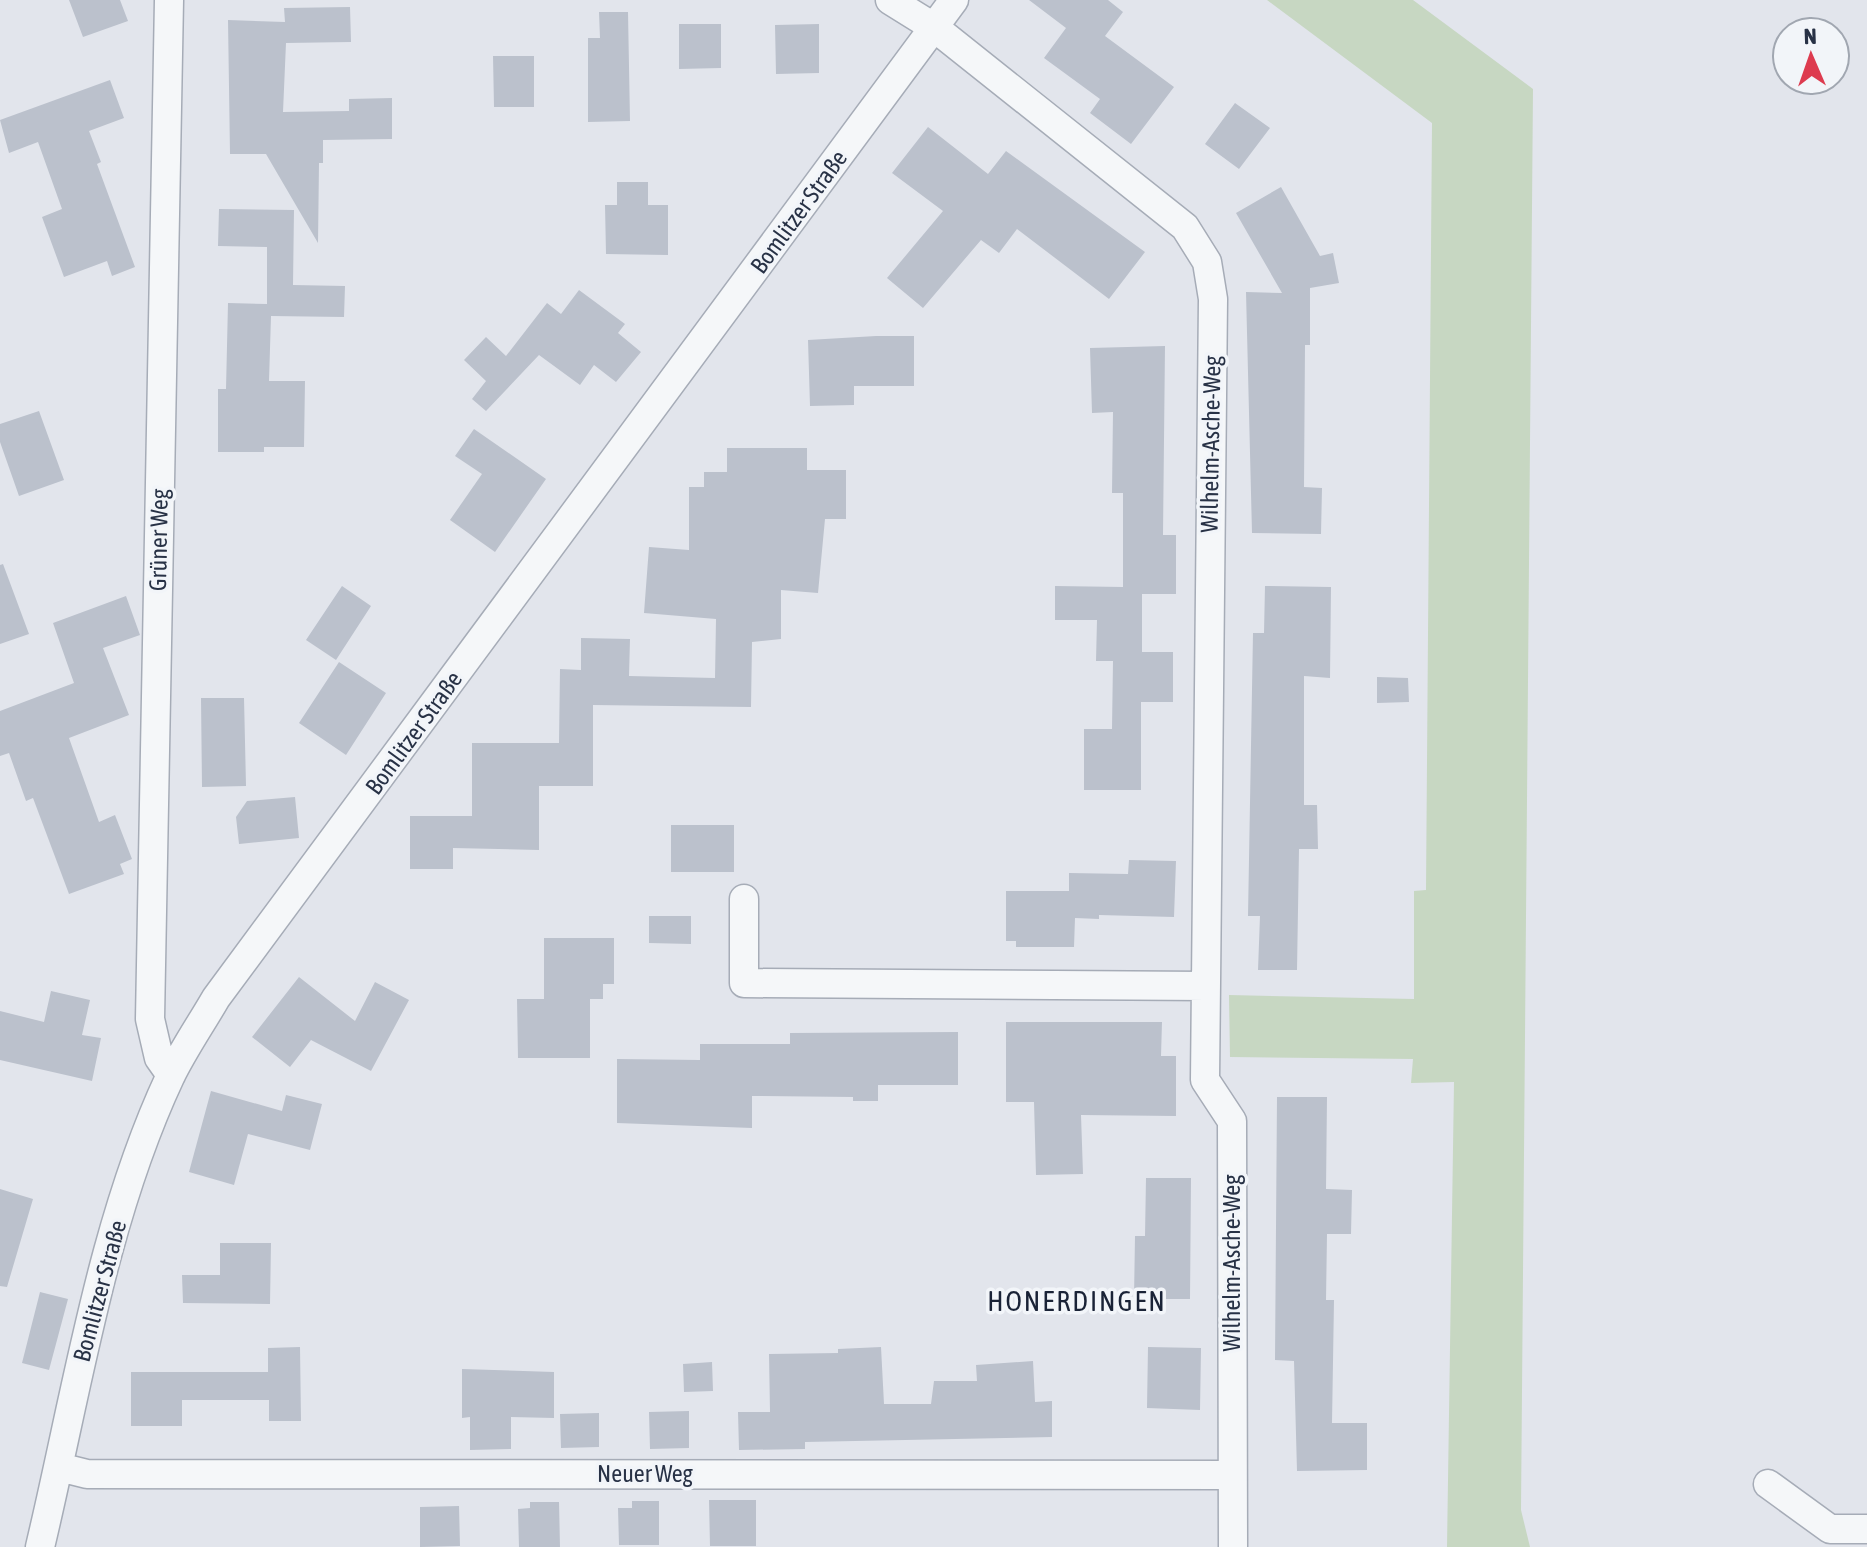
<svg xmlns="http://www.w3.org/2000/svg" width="1867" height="1547" font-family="'Asap Condensed',sans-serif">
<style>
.green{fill:#c7d7c2}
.building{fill:#bbc1cc}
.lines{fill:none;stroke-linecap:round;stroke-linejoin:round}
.street-casing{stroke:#a6acb7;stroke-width:31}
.street{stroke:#f5f7f9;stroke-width:28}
.labels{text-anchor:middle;stroke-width:7;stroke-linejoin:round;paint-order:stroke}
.street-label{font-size:24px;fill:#283246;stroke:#f2f5f9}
.quarter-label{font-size:28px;letter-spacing:2px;fill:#1a2337;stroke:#f2f5f9}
</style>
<rect width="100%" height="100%" fill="#e2e5ec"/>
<!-- green -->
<path class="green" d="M 1267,0 L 1413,0 L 1533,89 L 1521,1510 L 1530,1547 L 1447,1547 L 1454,1082 L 1411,1083 L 1413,1059 L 1230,1057 L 1229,995 L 1414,999 L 1414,891 L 1426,890 L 1432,123 Z"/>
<!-- building -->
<path class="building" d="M 69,0 L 120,0 L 128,21 L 83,37 Z
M 1029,0 L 1108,0 L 1123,12 L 1105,36 L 1174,87 L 1131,144 L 1090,113 L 1100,99 L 1044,58 L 1066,28 Z
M 350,7 L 351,42 L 286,43 L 283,112 L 349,111 L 349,99 L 392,98 L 392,139 L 323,140 L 323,163 L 319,163 L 318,243 L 266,154 L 230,154 L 228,20 L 285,22 L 284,8 Z
M 599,12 L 628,12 L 630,121 L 588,122 L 588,38 L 600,38 Z
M 679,24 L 721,24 L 721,68 L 679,69 Z
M 819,24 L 819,73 L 776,74 L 775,25 Z
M 493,56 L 534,56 L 534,107 L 494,107 Z
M 110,80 L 124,118 L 89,131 L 101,162 L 97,164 L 135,267 L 112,276 L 107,261 L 64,277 L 42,217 L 62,209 L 38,142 L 9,153 L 0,120 Z
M 1235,103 L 1270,128 L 1239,169 L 1205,144 Z
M 928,127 L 988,174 L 1006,151 L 1145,252 L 1109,299 L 1017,229 L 999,253 L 981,240 L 923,308 L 887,278 L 943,211 L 892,173 Z
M 617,182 L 648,182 L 648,205 L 668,205 L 668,255 L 606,254 L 605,205 L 617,205 Z
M 1281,187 L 1320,256 L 1333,253 L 1339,283 L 1310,288 L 1310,345 L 1305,345 L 1304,487 L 1322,488 L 1321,534 L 1252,533 L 1246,292 L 1282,293 L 1236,213 Z
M 219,209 L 294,210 L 293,285 L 345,286 L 344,317 L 271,316 L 269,381 L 305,381 L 304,447 L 264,447 L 264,452 L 218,452 L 218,389 L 226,389 L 228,303 L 267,304 L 267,247 L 218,246 Z
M 579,290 L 625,324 L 618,333 L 641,352 L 616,382 L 594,365 L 580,385 L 539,355 L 486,411 L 472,399 L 486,381 L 464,360 L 486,337 L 506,356 L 547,303 L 561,314 Z
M 876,336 L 914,336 L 914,386 L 854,386 L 854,405 L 810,406 L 808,340 Z
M 1165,346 L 1163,535 L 1176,535 L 1176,594 L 1142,594 L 1142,652 L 1173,652 L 1173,702 L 1141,702 L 1141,790 L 1084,790 L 1084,729 L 1112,729 L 1113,661 L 1096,661 L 1097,620 L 1055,620 L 1055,586 L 1123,587 L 1123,493 L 1112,493 L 1113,412 L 1092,413 L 1090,348 Z
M 39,411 L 64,480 L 19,496 L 0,442 L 0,424 Z
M 474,429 L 546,479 L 495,552 L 450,520 L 482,474 L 455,456 Z
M 727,448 L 807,448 L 807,470 L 846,470 L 846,519 L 825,519 L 818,593 L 781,590 L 781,639 L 752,642 L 751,707 L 593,705 L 593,786 L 539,786 L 539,850 L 453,848 L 453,869 L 410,869 L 410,816 L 472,816 L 472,743 L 559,743 L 560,669 L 581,670 L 581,638 L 630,639 L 629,676 L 715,678 L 716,619 L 644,613 L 649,547 L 689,550 L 689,487 L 704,487 L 704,472 L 727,472 Z
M 3,564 L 29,634 L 0,644 L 0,565 Z
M 342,586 L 371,606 L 336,660 L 306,640 Z
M 1265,586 L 1331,587 L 1330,678 L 1304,676 L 1304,805 L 1317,805 L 1318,849 L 1299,849 L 1297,970 L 1258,970 L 1260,916 L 1248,916 L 1253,633 L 1264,633 Z
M 126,596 L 140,635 L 103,648 L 129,715 L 69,738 L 99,822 L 115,815 L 132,859 L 120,864 L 124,874 L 69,894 L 33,798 L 26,801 L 9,753 L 0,756 L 0,711 L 74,683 L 53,623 Z
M 339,662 L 386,693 L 346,755 L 299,723 Z
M 1377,677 L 1408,678 L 1409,702 L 1377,703 Z
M 201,698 L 244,698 L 246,786 L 202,787 Z
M 295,797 L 299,838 L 239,844 L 236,817 L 247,801 Z
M 671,825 L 734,825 L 734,872 L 671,872 Z
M 1129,860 L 1176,861 L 1174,917 L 1099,915 L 1099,919 L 1075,918 L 1074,947 L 1016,947 L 1016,941 L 1006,941 L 1006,891 L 1069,891 L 1069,873 L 1128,874 Z
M 649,916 L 691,916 L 691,944 L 649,943 Z
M 544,938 L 614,938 L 614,984 L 603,984 L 603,999 L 590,999 L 590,1058 L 518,1058 L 517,999 L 544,999 Z
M 299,977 L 355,1021 L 375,982 L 409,1000 L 371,1071 L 311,1040 L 290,1067 L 252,1037 Z
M 51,991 L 90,1000 L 82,1035 L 101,1038 L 92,1081 L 0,1060 L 0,1011 L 44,1022 Z
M 1006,1022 L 1162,1022 L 1161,1056 L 1176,1056 L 1176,1116 L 1081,1115 L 1083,1174 L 1036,1175 L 1034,1102 L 1006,1102 Z
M 958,1032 L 958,1085 L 878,1085 L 878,1101 L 853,1101 L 853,1097 L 752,1096 L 752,1128 L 617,1123 L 617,1059 L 700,1060 L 700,1044 L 790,1044 L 790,1033 Z
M 211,1091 L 282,1111 L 286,1095 L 322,1104 L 310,1150 L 248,1134 L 234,1185 L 189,1172 Z
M 1277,1097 L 1327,1097 L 1326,1189 L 1352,1190 L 1351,1234 L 1327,1234 L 1326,1300 L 1334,1300 L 1332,1423 L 1367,1423 L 1367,1470 L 1297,1471 L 1294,1361 L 1275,1360 Z
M 1146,1178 L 1191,1178 L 1190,1299 L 1134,1299 L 1135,1236 L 1145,1236 Z
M 0,1189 L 33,1199 L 7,1287 L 0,1286 Z
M 220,1243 L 271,1243 L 270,1304 L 183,1303 L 182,1275 L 220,1275 Z
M 40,1292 L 68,1299 L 49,1370 L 22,1363 Z
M 300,1347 L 301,1421 L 269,1421 L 269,1400 L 182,1400 L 182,1426 L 131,1426 L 131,1372 L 268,1372 L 268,1348 Z
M 881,1347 L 884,1404 L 931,1404 L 934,1381 L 977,1381 L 976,1365 L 1033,1361 L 1035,1402 L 1052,1401 L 1052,1437 L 805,1442 L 805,1449 L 739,1450 L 738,1412 L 770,1412 L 769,1354 L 838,1353 L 838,1349 Z
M 1148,1347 L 1201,1348 L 1200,1410 L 1147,1408 Z
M 712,1362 L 713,1391 L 684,1392 L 683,1364 Z
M 462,1369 L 554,1372 L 554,1418 L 511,1417 L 511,1449 L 470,1450 L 470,1417 L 462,1418 Z
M 689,1411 L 689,1448 L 650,1449 L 649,1412 Z
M 599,1413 L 599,1447 L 561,1448 L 560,1414 Z
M 709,1500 L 756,1500 L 756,1546 L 710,1546 Z
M 632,1501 L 659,1501 L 659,1545 L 619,1545 L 618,1508 L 632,1508 Z
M 530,1502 L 559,1502 L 560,1547 L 519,1547 L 518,1509 L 530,1508 Z
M 459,1506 L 460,1546 L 420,1547 L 420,1507 Z"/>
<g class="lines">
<defs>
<path id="street" d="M 169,0 L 150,1019 L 159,1058 L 171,1075
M 890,0 L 935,28 L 1185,227 L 1207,262 L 1213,299 L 1205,1080 L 1232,1121 L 1233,1547
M 744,899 L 744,983 L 1206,986
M 59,1467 L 87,1474 L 1232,1475
M 1768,1484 L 1830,1529 L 1867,1529
M 40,1547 C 77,1392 102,1222 170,1077 C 183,1050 201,1024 216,998 L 954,0"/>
</defs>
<!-- street casing -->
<use href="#street" class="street-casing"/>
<!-- street -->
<use href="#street" class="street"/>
</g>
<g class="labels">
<!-- street labels -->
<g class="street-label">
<text transform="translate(799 212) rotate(-54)" y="8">Bomlitzer Straße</text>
<text transform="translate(1211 444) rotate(-89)" y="8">Wilhelm-Asche-Weg</text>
<text transform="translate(159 540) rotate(-89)" y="8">Grüner Weg</text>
<text transform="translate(414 733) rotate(-54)" y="8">Bomlitzer Straße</text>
<text transform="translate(1232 1263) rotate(-90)" y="8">Wilhelm-Asche-Weg</text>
<text transform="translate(100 1291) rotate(-75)" y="8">Bomlitzer Straße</text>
<text x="645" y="1482">Neuer Weg</text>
</g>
<!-- quarter labels -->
<g class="quarter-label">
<text x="1077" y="1311">HONERDINGEN</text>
</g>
</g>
<!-- north arrow -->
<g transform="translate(1811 56) rotate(358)"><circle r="38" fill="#f2f5f9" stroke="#a1a7b1" stroke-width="2"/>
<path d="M0-6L14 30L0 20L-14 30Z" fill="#dd3b4f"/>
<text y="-12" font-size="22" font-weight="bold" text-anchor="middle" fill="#283246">N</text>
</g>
</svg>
